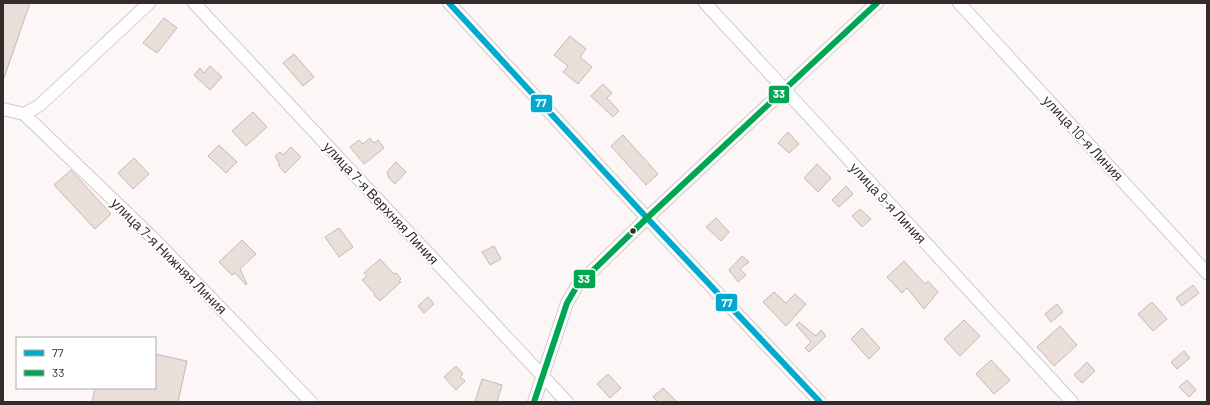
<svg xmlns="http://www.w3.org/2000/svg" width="1210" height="405" font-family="Barlow,sans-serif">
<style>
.building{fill:#eaded9;stroke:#c0bbb9}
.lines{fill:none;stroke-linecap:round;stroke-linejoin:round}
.minor-casing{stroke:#d0cac9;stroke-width:14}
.minor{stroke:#fffefe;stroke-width:12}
.bus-1-casing{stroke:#fff;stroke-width:9}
.bus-2-casing{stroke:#fff;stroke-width:9}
.bus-1{stroke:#00a9ce;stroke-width:6}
.bus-2{stroke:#00a651;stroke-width:6}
.bus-dot{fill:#332c2b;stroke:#fff;stroke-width:1.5}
.labels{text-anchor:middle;stroke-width:3.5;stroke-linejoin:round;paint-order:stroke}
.street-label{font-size:14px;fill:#332c2b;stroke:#fff}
.line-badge{stroke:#fff;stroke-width:1.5}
.badge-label{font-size:11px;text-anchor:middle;font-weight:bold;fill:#fff}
</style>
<rect width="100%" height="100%" fill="#fcf6f6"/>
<!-- building -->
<path class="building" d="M 3,3 L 30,3 L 4,78 L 3,77 Z
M 164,18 L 177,28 L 157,53 L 143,43 Z
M 570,36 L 586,49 L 580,57 L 592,67 L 578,84 L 563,72 L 568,66 L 554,55 Z
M 294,54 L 314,77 L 303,86 L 283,63 Z
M 210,66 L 222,77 L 210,90 L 194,75 L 200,68 L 204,73 Z
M 603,84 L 612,93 L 607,98 L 619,111 L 613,117 L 591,96 Z
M 253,112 L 267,127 L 246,146 L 232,131 Z
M 788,132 L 799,144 L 789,153 L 778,143 Z
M 623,135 L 658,174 L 646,185 L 611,146 Z
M 370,138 L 374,143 L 378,140 L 384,148 L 364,164 L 350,147 L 359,140 L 363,144 Z
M 219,145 L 237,162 L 226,173 L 208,156 Z
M 291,147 L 301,157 L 285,173 L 279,166 L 279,163 L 275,156 L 280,152 L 283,155 Z
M 134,158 L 149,174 L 133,189 L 118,173 Z
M 396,162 L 406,172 L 395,184 L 389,178 L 387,172 Z
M 817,164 L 831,178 L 818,192 L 804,178 Z
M 71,170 L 111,214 L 95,229 L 54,185 Z
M 846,186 L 853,194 L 839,207 L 832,200 Z
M 860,209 L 871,219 L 862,227 L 852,216 Z
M 716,218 L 729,232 L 721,241 L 706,227 Z
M 339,228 L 353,247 L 339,257 L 325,237 Z
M 242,240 L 256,254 L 240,269 L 247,284 L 246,285 L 235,273 L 232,275 L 219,262 Z
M 494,246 L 501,259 L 490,265 L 482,252 Z
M 742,256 L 749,262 L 740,269 L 746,275 L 738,282 L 729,270 Z
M 380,259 L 394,274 L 396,273 L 401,279 L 399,281 L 401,282 L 380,301 L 374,295 L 375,294 L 362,280 L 367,276 L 364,273 Z
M 904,261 L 925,284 L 928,281 L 938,292 L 924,309 L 907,288 L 902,293 L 887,277 Z
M 1193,285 L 1199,293 L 1182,306 L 1176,298 Z
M 774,292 L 786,303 L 795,294 L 806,304 L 786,326 L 763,302 Z
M 428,297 L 434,304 L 424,313 L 418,306 Z
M 1152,302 L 1167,319 L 1153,331 L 1138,314 Z
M 1057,304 L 1063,312 L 1051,322 L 1045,314 Z
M 964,320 L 980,336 L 960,356 L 944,339 Z
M 799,322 L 816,336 L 821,330 L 826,336 L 809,352 L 805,348 L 811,342 L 796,325 Z
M 1060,326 L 1077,345 L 1054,366 L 1037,347 Z
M 862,328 L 880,348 L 869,359 L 851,339 Z
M 1184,351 L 1190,358 L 1177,369 L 1171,362 Z
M 155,354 L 187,361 L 178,402 L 92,402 L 95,388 L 155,388 Z
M 991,360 L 1010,380 L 994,394 L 976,374 Z
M 1087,362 L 1095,371 L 1082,383 L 1074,375 Z
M 456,366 L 463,374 L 460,377 L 465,381 L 456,390 L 444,377 Z
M 608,374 L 621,388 L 610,398 L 597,384 Z
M 482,379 L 502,385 L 497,402 L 475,402 Z
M 1187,380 L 1196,390 L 1189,397 L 1179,387 Z
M 663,388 L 677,402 L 658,402 L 653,397 Z"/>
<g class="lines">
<defs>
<path id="minor" d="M 194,3 L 567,402
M 449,3 L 647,218 L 820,402
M 705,3 L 1072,402
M 959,3 L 1207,273
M 3,109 L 24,114
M 24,114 L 153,238 L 311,402
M 24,114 L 40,105 L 149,3
M 534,402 L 567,303 L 577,286 L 647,218 L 877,3"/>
</defs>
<!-- minor casing -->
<use href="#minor" class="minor-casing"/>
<!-- minor -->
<use href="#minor" class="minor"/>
<defs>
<path id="bus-1" d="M 449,3 L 647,218 L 820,402"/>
<path id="bus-2" d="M 534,402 L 567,303 L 577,286 L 647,218 L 877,3"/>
</defs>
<!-- bus-1 casing -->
<use href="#bus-1" class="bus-1-casing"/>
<!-- bus-2 casing -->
<use href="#bus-2" class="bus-2-casing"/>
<!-- bus-1 -->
<use href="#bus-1" class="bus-1"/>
<!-- bus-2 -->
<use href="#bus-2" class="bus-2"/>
</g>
<!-- markers -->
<circle class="bus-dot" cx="633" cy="231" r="3.5"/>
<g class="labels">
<!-- street labels -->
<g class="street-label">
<text transform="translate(1083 138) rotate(47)" y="5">улица 10-я Линия</text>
<text transform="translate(381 203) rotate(47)" y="5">улица 7-я Верхняя Линия</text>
<text transform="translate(888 203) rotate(47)" y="5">улица 9-я Линия</text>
<text transform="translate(169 256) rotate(45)" y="5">улица 7-я Нижняя Линия</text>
</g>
</g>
<g class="line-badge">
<rect x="768" y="85" width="22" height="19" rx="4" fill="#00a651"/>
<rect x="530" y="94" width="23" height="19" rx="4" fill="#00a9ce"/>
<rect x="573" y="269" width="23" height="20" rx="4" fill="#00a651"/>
<rect x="715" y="293" width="23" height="19" rx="4" fill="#00a9ce"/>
</g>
<g class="badge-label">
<text x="779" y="98">33</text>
<text x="541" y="107">77</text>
<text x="584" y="283">33</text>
<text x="727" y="307">77</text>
</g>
<!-- border -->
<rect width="1210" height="405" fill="none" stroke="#332c2b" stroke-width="8"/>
<!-- legend -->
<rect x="16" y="337" width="140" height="52" fill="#ffffff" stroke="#adabaa"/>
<rect x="24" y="350" width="20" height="6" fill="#00a9ce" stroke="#adabaa"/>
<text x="52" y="357" font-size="12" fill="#332c2b">77</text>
<rect x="24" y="370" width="20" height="6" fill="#00a651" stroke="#adabaa"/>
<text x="52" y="377" font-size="12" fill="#332c2b">33</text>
</svg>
